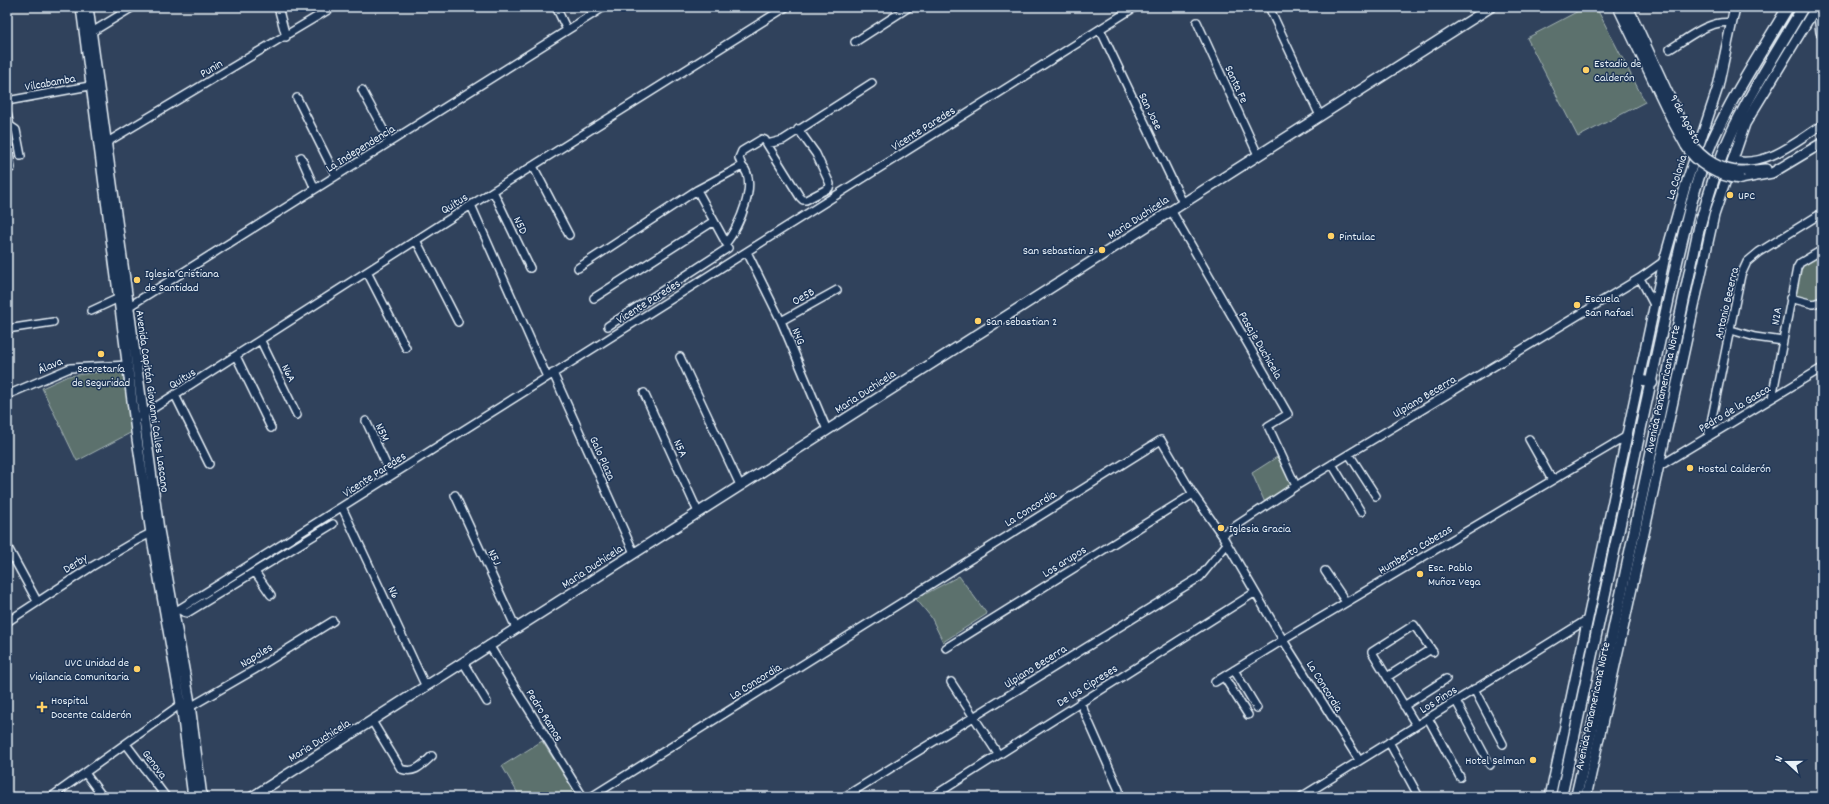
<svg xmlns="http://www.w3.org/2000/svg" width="1829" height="804" font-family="Dekko,sans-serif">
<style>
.green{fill:#5b716d;stroke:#a2b1b2}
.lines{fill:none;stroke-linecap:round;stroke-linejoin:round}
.minor-casing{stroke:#e8f1f8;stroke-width:10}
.major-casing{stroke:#e8f1f8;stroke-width:12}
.highway-casing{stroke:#e8f1f8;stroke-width:13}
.minor{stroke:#1d3557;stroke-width:7}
.major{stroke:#1d3557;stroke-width:9}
.highway{stroke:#1d3557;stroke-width:10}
.major-bridge-casing{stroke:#e8f1f8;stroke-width:12;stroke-linecap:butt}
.major-bridge{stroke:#1d3557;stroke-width:9}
.poi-dot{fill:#ffd166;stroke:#1d3557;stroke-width:1.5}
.labels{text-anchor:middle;stroke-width:3;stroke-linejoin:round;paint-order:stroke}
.poi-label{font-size:12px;fill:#e8f1f8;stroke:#1d3557;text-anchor:start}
.street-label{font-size:12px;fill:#e8f1f8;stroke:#1d3557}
</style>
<rect width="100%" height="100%" fill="#30425c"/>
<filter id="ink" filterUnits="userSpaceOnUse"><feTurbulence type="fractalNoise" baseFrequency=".025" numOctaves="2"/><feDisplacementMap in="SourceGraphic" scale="8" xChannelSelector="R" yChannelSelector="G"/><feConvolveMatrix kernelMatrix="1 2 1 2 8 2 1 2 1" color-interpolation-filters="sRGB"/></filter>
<g filter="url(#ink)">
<!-- green -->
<path class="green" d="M 1586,7 L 1596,7 L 1645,102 L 1578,137 L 1527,38 Z
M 1822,252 L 1822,298 L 1813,301 L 1793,295 L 1799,269 L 1803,263 Z
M 125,369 L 134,431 L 77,461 L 42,388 L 68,376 Z
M 1277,457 L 1294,487 L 1266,505 L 1252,473 Z
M 959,576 L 987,614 L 943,642 L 931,617 L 916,599 Z
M 542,741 L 578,797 L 520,797 L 502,766 Z"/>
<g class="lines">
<defs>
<path id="minor" d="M 278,7 L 286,37
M 556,7 L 567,30
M 1269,7 L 1320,116
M 1197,22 L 1258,155
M 1100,29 L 1183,203
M 87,35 L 133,7
M 855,42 L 909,7
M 1670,49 C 1688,38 1710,19 1732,23
M 362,90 L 390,142
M 297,98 L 336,176
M 7,101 L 95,85
M 7,113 L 10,126 L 7,129
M 10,126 L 16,130 L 21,156
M 7,137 L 11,168
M 104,144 L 333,7
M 767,144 L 800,197 L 803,200 L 806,200 L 829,188 L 830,184 L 816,154 L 798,129
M 301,157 L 315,189
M 1732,160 C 1768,167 1793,143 1822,125
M 533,166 L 569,235
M 493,191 L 530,268
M 471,205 L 547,377
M 1171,210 L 1288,414 L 1268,426 L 1296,486
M 714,221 L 726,243 C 739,227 759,182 742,166
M 416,240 L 458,322
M 747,252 L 781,321 L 827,430
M 578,268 L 697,190
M 367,272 L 406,348
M 1640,278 L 1654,305
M 594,298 L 714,221 L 697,190 L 742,166 L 739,158 L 742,151 L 762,139 L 765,140 L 767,144 L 783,140 L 872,83
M 1790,298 L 1813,304 L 1822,301
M 128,307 L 604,7
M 91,311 L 119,298
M 781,321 L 837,290
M 608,326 L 728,248
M 7,329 L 53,322
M 1731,330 L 1755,337 L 1783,341
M 261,341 L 297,415
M 236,356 L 271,428
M 680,357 L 740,485
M 553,373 L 634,553
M 644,393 L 698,512
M 7,395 L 70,368 L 128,365
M 175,395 L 209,464
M 1772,398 L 1797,268 L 1800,263 L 1822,250
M 139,416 L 146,413 L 493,191 L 786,7
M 366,421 L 391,475
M 1708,437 L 1741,275 L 1747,262 L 1759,252 L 1822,213
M 1529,439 L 1552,480
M 1349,454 L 1376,496
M 1332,464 L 1361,512
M 1658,467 L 1822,368
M 455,495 L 516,628
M 342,507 L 426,687
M 1222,535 L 1296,486 L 1640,278 L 1664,261
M 7,546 L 37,601
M 1325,571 L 1346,602
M 255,572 L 271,595
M 179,609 L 183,612 L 187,613 L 333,524
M 173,613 L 1135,7
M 7,622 L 91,567 L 137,540 L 155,531
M 489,645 L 583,797
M 946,648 L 1193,494
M 463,662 L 487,702
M 1234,670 L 1257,708
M 1224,677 L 1248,715
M 1387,677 L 1431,649
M 951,682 L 998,754
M 1215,682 L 1283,640 L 1627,436
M 1474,689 L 1503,744
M 1456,701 L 1490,765
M 1080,702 L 1119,790
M 1404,706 L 1446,679
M 190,707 L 254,670 L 333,621
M 1428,718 L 1460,777
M 372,721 L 401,769 C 415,774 422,765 432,756
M 1416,725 L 1372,652 L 1414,625 L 1433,652
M 1389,742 L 1419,797
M 126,744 L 166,797
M 85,773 L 103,797
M 51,797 L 181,704
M 591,797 L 1161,440 L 1193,494 L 1222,535 L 1283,640 L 1359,760
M 844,797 L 1200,577 L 1227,544
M 932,797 L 1254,593
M 1301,797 L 1588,619"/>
<path id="major" d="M 81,7 L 137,439 L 151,533 L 181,704 L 193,797
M 88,7 L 159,530 L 189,697 L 202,797
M 1618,7 L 1674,124 L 1686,146
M 1628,7 L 1690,141
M 1818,7 L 1821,32
M 1744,171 L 1766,169
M 1740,179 L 1772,173 L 1822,143
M 252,797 L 1491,7
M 1550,797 L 1664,261 L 1685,187 L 1718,87 L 1735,7
M 1586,797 L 1714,215 L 1745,124 L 1816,7"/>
<path id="highway" d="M 1639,380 L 1652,383
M 1561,797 L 1674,274 C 1685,229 1694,182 1713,139 C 1734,93 1762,51 1788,7
M 1576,797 L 1600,693 L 1699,228 C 1710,190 1721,151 1740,116 C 1759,79 1782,43 1803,7"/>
</defs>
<!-- minor casing -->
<use href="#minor" class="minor-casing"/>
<!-- major casing -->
<use href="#major" class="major-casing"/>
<!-- highway casing -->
<use href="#highway" class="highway-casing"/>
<!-- minor -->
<use href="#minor" class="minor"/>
<!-- major -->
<use href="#major" class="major"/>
<!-- highway -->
<use href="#highway" class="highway"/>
<defs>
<path id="major-bridge" d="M 1690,141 C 1701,159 1723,172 1744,171
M 1686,146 C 1696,164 1720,177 1740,179"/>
</defs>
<!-- major-bridge casing -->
<use href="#major-bridge" class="major-bridge-casing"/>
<!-- major-bridge -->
<use href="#major-bridge" class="major-bridge"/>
</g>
</g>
<!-- markers -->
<g class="poi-dot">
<circle cx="1586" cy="70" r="4"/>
<circle cx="1730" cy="195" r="4"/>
<circle cx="1331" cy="236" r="4"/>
<circle cx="1102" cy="250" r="4"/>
<circle cx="137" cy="280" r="4"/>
<circle cx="1577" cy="305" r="4"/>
<circle cx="978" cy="321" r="4"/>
<circle cx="101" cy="354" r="4"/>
<circle cx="1690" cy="468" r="4"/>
<circle cx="1221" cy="528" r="4"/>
<circle cx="1420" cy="574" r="4"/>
<circle cx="137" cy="669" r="4"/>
<path d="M40 701h4v4h4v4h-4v4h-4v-4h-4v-4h4z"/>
<circle cx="1533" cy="760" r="4"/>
</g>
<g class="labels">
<!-- poi labels -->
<g class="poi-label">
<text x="1594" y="67">Estadio de<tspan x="1594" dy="14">Calderón</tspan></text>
<text x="1738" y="199">UPC</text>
<text x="1339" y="240">Pintulac</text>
<text x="1094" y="254" text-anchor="end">San sebastian 3</text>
<text x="145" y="277">Iglesia Cristiana<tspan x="145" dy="14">de Santidad</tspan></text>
<text x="1585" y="302">Escuela<tspan x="1585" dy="14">San Rafael</tspan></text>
<text x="986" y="325">San sebastian 2</text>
<text x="101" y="372" text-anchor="middle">Secretaría<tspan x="101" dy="14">de Seguridad</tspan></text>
<text x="1698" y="472">Hostal Calderón</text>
<text x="1229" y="532">Iglesia Gracia</text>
<text x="1428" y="571">Esc. Pablo<tspan x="1428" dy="14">Muñoz Vega</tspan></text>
<text x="129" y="666" text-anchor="end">UVC Unidad de<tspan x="129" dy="14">Vigilancia Comunitaria</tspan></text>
<text x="51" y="704">Hospital<tspan x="51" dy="14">Docente Calderón</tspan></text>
<text x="1525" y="764" text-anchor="end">Hotel Selman</text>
</g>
<!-- street labels -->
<g class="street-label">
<text transform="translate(211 68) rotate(-31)" y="4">Punin</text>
<text transform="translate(50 82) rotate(-10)" y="4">Vilcabamba</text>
<text transform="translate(1237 84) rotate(65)" y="4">Santa Fe</text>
<text transform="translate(1151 111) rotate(64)" y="4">San Jose</text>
<text transform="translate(1686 119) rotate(62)" y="4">9 de Agosto</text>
<text transform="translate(923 128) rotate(-32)" y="4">Vicente Paredes</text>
<text transform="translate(360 148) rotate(-32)" y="4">La Independencia</text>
<text transform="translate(1676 177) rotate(-73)" y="4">La Colonia</text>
<text transform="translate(454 203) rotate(-32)" y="4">Quitus</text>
<text transform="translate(1138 217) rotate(-33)" y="4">Maria Duchicela</text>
<text transform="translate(521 225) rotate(64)" y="4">N5D</text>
<text transform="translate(803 296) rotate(-30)" y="4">Oe5B</text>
<text transform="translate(648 301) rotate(-32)" y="4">Vicente Paredes</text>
<text transform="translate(1726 303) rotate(-77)" y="4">Antonio Becerra</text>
<text transform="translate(1776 316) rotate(-81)" y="4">N2A</text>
<text transform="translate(799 336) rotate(67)" y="4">N4G</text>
<text transform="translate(1261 345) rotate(60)" y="4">Pasaje Duchicela</text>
<text transform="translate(50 365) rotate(-23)" y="4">Álava</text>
<text transform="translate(289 373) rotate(64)" y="4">N6A</text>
<text transform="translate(182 378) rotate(-32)" y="4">Quitus</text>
<text transform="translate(1662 389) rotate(-78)" y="4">Avenida Panamericana Norte</text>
<text transform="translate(865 391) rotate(-33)" y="4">Maria Duchicela</text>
<text transform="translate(1424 396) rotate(-31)" y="4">Ulpiano Becerra</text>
<text transform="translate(153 401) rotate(82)" y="4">Avenida Capitán Giovanni Calles Lascano</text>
<text transform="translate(1734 408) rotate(-31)" y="4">Pedro de la Gasca</text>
<text transform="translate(383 432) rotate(65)" y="4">N5M</text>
<text transform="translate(681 448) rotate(66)" y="4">N5A</text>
<text transform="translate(603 458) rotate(66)" y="4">Galo Plaza</text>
<text transform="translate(374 474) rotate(-33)" y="4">Vicente Paredes</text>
<text transform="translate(1030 508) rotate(-32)" y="4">La Concordia</text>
<text transform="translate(1415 549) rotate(-31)" y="4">Humberto Cabezas</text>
<text transform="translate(495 557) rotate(65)" y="4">N5J</text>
<text transform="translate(1064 561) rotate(-32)" y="4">Los arupos</text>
<text transform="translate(75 563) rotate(-32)" y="4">Derby</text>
<text transform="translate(592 566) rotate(-33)" y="4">Maria Duchicela</text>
<text transform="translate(394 592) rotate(65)" y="4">N6</text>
<text transform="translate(256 655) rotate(-32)" y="4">Napoles</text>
<text transform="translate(1035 666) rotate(-32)" y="4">Ulpiano Becerra</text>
<text transform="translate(755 681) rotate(-32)" y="4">La Concordia</text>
<text transform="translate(1087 685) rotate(-32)" y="4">De los Cipreses</text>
<text transform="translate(1325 686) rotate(58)" y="4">La Concordia</text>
<text transform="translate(1438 699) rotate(-32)" y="4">Los Pinos</text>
<text transform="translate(1592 706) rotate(-78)" y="4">Avenida Panamericana Norte</text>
<text transform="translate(545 715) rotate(58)" y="4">Pedro Ramos</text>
<text transform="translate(319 740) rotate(-32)" y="4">Maria Duchicela</text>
<text transform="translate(155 764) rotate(53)" y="4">Genova</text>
</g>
</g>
<!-- margin -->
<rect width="1829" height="804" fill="none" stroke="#1d3557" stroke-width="24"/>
<rect x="12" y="12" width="1805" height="780" fill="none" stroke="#e8f1f8" stroke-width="1.5" filter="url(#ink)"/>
<!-- north arrow -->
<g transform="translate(1787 762) rotate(291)" stroke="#1d3557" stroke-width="3" paint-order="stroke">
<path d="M0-3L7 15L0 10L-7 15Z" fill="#e8f1f8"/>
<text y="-6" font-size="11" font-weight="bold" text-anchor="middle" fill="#e8f1f8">N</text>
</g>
</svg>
